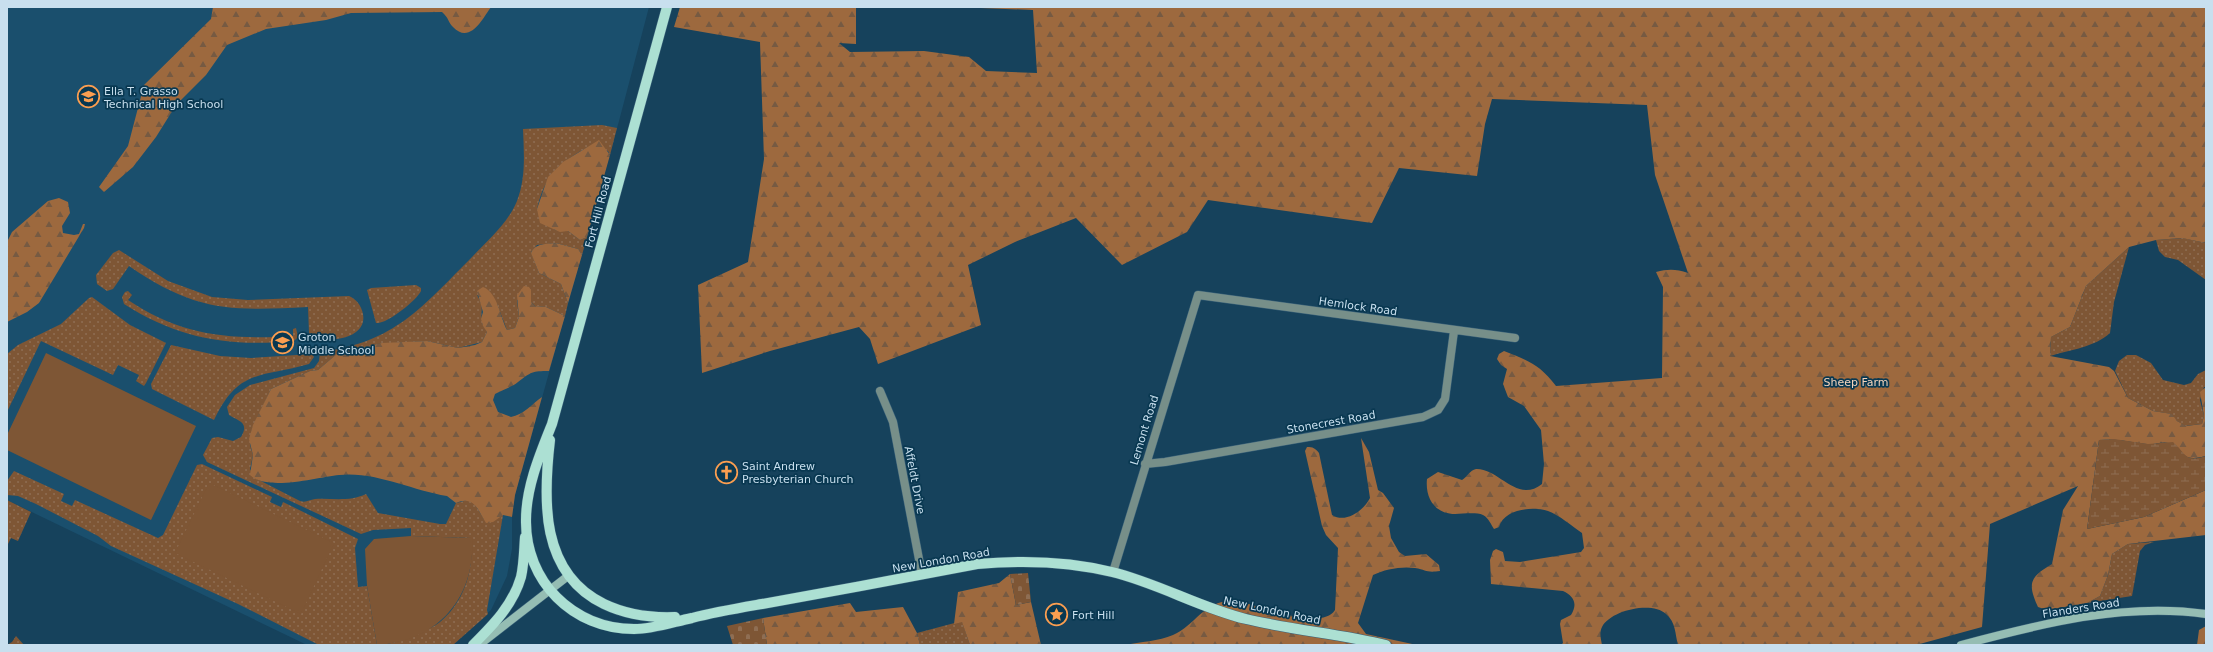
<svg xmlns="http://www.w3.org/2000/svg" width="2213" height="652" font-family="'DejaVu Sans',sans-serif">
<style>
.built{fill:#1a4f6d}
.green{fill:url(#green-dots)}
.forest{fill:url(#forest-firs)}
.wetland{fill:url(#wetland-marsh)}
.cemetery{fill:url(#cemetery-stones)}
.pitch{fill:#7e5635}
.lines{fill:none;stroke-linecap:round;stroke-linejoin:round}
.street-casing{stroke:#3a6179;stroke-width:9}
.secondary-casing{stroke:#3a6179;stroke-width:9}
.primary-casing{stroke:#3a6179;stroke-width:11}
.street{stroke:#778f89;stroke-width:8}
.secondary{stroke:#95bdb3;stroke-width:8}
.primary{stroke:#ace0d3;stroke-width:10}
.labels{text-anchor:middle;stroke-width:3.5;stroke-linejoin:round;paint-order:stroke}
.poi-label{font-size:11px;fill:#c8dfee;stroke:#093851;text-anchor:start}
.street-label{font-size:11px;fill:#c8dfee;stroke:#093851}
.park-label{font-size:11px;fill:#f4d4bc;stroke:#093851}
</style>
<defs>
<pattern id="green-dots" width="8" height="8" patternUnits="userSpaceOnUse"><rect width="8" height="8" fill="#7e5635"/><path d="M2 2h.1M6 6h.1" fill="none" stroke="#8f6e53" stroke-width="1.8" stroke-linecap="round"/></pattern>
<pattern id="forest-firs" width="22" height="20" patternUnits="userSpaceOnUse"><rect width="22" height="20" fill="#9d693e"/><path d="M5 1l3.5 6h-7zM16 11l3.5 6h-7z" fill="#765a42"/></pattern>
<pattern id="wetland-marsh" width="20" height="14" patternUnits="userSpaceOnUse"><rect width="20" height="14" fill="#7e5635"/><path d="M1 5h8M5 5V1M11 12h8M15 12V8" fill="none" stroke="#8f6e53"/></pattern>
<pattern id="cemetery-stones" width="16" height="16" patternUnits="userSpaceOnUse"><rect width="16" height="16" fill="#7e5635"/><path d="M2 7V4a2 2 0 0 1 4 0v3zM10 15v-3a2 2 0 0 1 4 0v3z" fill="#8f6e53"/></pattern>
</defs>
<rect width="100%" height="100%" fill="#16425c"/>
<!-- built -->
<path class="built" d="M 7,7 L 649,7 L 619,121 L 515,495 L 512,517 L 512,549 L 507,576 L 491,610 L 452,645 L 307,645 L 9,501 L 7,506 Z"/>
<!-- green -->
<path class="green" d="M 602,125 L 617,128 L 610,155 L 608,151 L 590,146 C 560,162 545,174 537,209 L 555,230 L 568,231 L 580,240 L 587,237 L 582,255 L 578,249 L 556,243 L 537,245 L 531,252 L 539,273 L 561,284 L 568,303 L 565,316 L 546,307 L 535,306 L 531,302 L 530,295 L 517,300 L 519,317 L 515,328 L 507,330 L 497,304 L 477,295 C 485,309 480,308 482,321 C 482,326 486,328 487,332 L 482,342 L 458,348 L 427,341 L 377,344 L 338,353 L 318,370 L 310,371 L 271,389 L 252,429 L 250,445 L 253,455 L 250,469 L 255,478 L 300,501 C 306,503 309,500 315,499 C 332,498 350,502 366,494 L 378,513 L 440,524 L 446,524 L 456,503 L 468,500 L 474,503 L 484,519 L 503,515 L 487,610 L 488,614 L 453,645 L 319,645 L 238,604 L 111,546 L 98,536 L 36,504 L 18,496 L 7,495 L 7,481 L 14,471 L 64,494 L 61,501 L 72,506 L 75,500 L 158,538 L 163,535 L 197,465 L 202,464 L 272,497 L 270,502 L 281,507 L 283,502 L 358,539 L 355,548 L 358,587 L 367,586 L 377,645 C 393,644 404,640 418,633 C 425,630 434,627 440,622 C 465,601 474,569 471,538 L 411,536 L 411,528 L 373,530 L 361,534 L 207,462 L 203,455 L 212,438 L 218,437 L 233,441 L 241,437 C 250,422 238,421 229,415 L 227,407 L 235,395 L 250,385 L 314,368 L 319,361 L 320,352 C 395,343 423,306 473,256 C 489,239 508,223 517,201 C 526,178 524,154 523,129 Z
M 2183,238 L 2206,243 L 2206,280 L 2178,260 L 2165,257 L 2159,251 L 2156,240 Z
M 2129,247 L 2114,302 L 2110,333 C 2095,347 2070,350 2050,356 L 2051,337 L 2070,327 L 2086,286 Z
M 119,250 L 168,281 L 212,297 L 248,300 L 349,296 C 362,301 370,322 356,332 C 346,340 325,341 312,340 L 309,333 L 308,307 C 230,311 196,312 129,266 L 113,289 L 107,291 L 97,284 L 96,275 L 113,253 Z
M 416,285 L 421,288 L 421,291 C 417,300 386,325 376,323 L 367,290 L 371,288 Z
M 128,291 L 132,295 L 128,300 C 181,336 231,340 293,336 L 293,329 L 296,328 L 298,337 L 294,341 C 229,347 179,339 124,304 L 122,297 L 125,292 Z
M 92,297 L 130,325 L 166,343 L 146,383 L 144,386 L 136,381 L 139,375 L 118,365 L 113,375 L 41,341 L 7,412 L 7,354 L 18,345 L 61,324 L 89,298 Z
M 171,345 L 220,356 L 251,358 L 312,354 L 314,357 L 309,364 C 260,378 239,368 214,420 L 152,389 L 151,384 Z
M 2127,355 L 2136,355 L 2151,363 L 2163,380 L 2184,385 L 2191,383 L 2198,374 L 2206,370 L 2206,387 L 2204,387 L 2200,400 L 2204,416 L 2202,424 L 2185,426 L 2177,421 L 2171,414 L 2153,411 L 2128,398 L 2115,371 L 2119,361 Z
M 7,500 L 31,512 L 18,541 L 11,538 L 7,546 Z
M 2154,542 L 2145,545 L 2140,551 L 2132,596 L 2087,603 L 2100,596 L 2108,575 L 2112,554 L 2128,544 Z
M 962,621 L 970,645 L 920,645 L 917,633 Z
M 16,636 L 24,645 L 7,645 L 12,642 Z"/>
<!-- forest -->
<path class="forest" d="M 213,7 L 491,7 C 483,18 470,45 453,27 C 448,22 449,18 442,12 L 351,13 L 326,20 L 266,29 L 227,45 L 206,75 L 176,105 L 156,137 L 133,167 L 104,192 L 99,187 L 128,146 L 144,85 L 211,19 Z
M 680,7 L 856,7 L 856,44 L 839,43 L 850,52 L 924,51 L 969,57 L 986,71 L 1037,73 L 1033,10 L 956,7 L 2206,7 L 2206,243 L 2182,238 L 2156,240 L 2129,247 L 2086,286 L 2070,327 L 2051,337 L 2050,356 L 2109,367 L 2114,371 L 2128,398 L 2153,411 L 2172,414 L 2177,421 L 2186,426 L 2202,424 L 2204,416 L 2200,392 L 2206,387 L 2205,456 C 2177,464 2185,445 2169,443 C 2162,441 2154,445 2147,444 C 2130,442 2116,438 2099,440 L 2087,529 L 2144,517 L 2206,490 L 2206,535 L 2128,544 L 2112,554 L 2108,575 L 2100,596 L 2087,603 L 2047,610 L 2038,607 C 2027,583 2030,577 2052,564 L 2063,510 L 2078,486 L 1990,524 L 1982,627 L 1916,645 L 1678,645 C 1675,634 1676,622 1666,614 C 1652,601 1611,610 1602,627 C 1599,633 1601,639 1602,645 L 1561,645 L 1563,643 L 1560,624 L 1561,620 L 1571,615 C 1578,604 1574,596 1563,591 L 1491,584 L 1490,560 L 1493,551 L 1496,549 L 1503,552 L 1505,561 L 1520,562 L 1581,552 L 1584,548 L 1582,533 C 1572,526 1559,515 1548,511 C 1532,506 1504,509 1499,527 L 1494,529 C 1491,525 1489,518 1483,515 C 1476,512 1463,514 1455,514 C 1435,514 1425,498 1427,479 L 1438,472 L 1462,480 C 1467,477 1470,470 1476,469 C 1499,468 1517,504 1542,484 L 1544,464 L 1541,430 L 1524,406 L 1508,397 L 1503,384 L 1507,369 L 1501,365 L 1497,359 L 1499,354 L 1504,351 C 1529,361 1539,364 1556,386 L 1662,378 L 1663,287 L 1656,272 C 1668,269 1676,269 1688,273 L 1655,175 L 1647,105 L 1492,99 L 1485,124 L 1477,176 L 1399,168 L 1372,223 L 1208,200 L 1187,232 L 1122,265 L 1076,218 L 1015,242 L 968,265 L 981,325 L 878,364 L 870,339 L 859,327 L 770,351 L 702,373 L 698,285 L 748,262 L 764,159 L 760,42 L 674,27 Z
M 599,140 L 610,155 L 587,237 L 580,240 L 568,231 L 560,232 L 540,223 L 537,209 L 548,177 L 563,162 Z
M 59,198 L 68,202 L 70,213 L 62,226 L 63,233 L 74,235 L 79,234 L 83,224 L 85,224 L 84,228 L 39,303 L 27,312 L 7,322 L 7,242 L 12,232 L 48,201 Z
M 556,243 L 578,249 L 582,255 L 568,303 L 561,284 L 539,273 L 531,253 C 535,243 547,244 556,243 Z
M 524,286 L 529,287 L 531,290 L 531,302 L 535,306 L 546,307 L 565,316 L 549,371 C 532,371 531,372 518,382 C 512,387 502,390 495,394 L 493,400 L 498,412 L 511,417 C 523,415 532,404 542,397 L 515,495 L 512,517 L 503,515 L 493,522 L 486,523 C 478,510 474,495 456,503 L 447,496 C 411,490 375,471 339,475 C 318,477 267,492 250,475 L 253,455 L 249,439 L 253,425 L 271,389 L 310,371 L 318,370 L 338,353 L 382,343 L 427,341 L 458,348 L 475,345 L 482,342 L 487,332 L 483,326 L 481,319 L 483,312 L 477,291 L 483,287 C 498,293 500,317 507,330 L 515,328 L 519,317 L 517,295 Z
M 1361,438 L 1369,452 L 1378,490 L 1383,493 L 1394,508 L 1389,526 L 1391,538 L 1399,552 L 1405,556 L 1426,554 L 1439,565 L 1440,571 C 1426,573 1427,570 1415,568 C 1402,566 1385,569 1373,575 L 1358,623 L 1366,634 L 1417,645 L 1125,645 C 1140,642 1159,641 1173,635 C 1196,625 1204,600 1233,601 C 1254,602 1320,633 1335,610 L 1338,548 L 1326,535 L 1322,526 L 1305,451 L 1307,447 C 1313,447 1315,448 1319,453 L 1332,515 C 1346,524 1364,510 1370,498 Z
M 1010,574 L 1016,605 L 1031,602 L 1041,645 L 970,645 L 962,622 L 954,624 L 958,592 L 999,583 Z
M 850,603 L 856,612 L 903,607 L 917,633 L 920,645 L 767,645 L 763,618 Z
M 2206,626 L 2206,645 L 2197,645 L 2199,630 Z"/>
<!-- wetland -->
<path class="wetland" d="M 2114,439 L 2148,444 L 2173,442 C 2186,453 2184,463 2206,456 L 2206,490 L 2144,517 L 2087,529 L 2099,440 Z"/>
<!-- cemetery -->
<path class="cemetery" d="M 1028,573 L 1031,602 L 1016,605 L 1010,574 Z
M 763,618 L 767,645 L 733,645 L 727,626 Z"/>
<!-- pitch -->
<path class="pitch" d="M 46,353 L 196,426 L 151,520 L 7,450 L 7,435 Z
M 209,483 L 334,543 L 301,614 L 175,553 Z
M 411,536 L 472,538 C 476,598 437,642 377,645 L 367,586 L 365,549 L 374,539 Z"/>
<g class="lines">
<defs>
<path id="street" d="M 880,391 L 893,422 L 922,575
M 1145,464 L 1165,462 L 1423,417 L 1438,410 L 1445,399 L 1454,331
M 1113,572 L 1198,295 L 1515,338"/>
<path id="secondary" d="M 479,645 L 568,576
M 1961,645 C 2040,624 2124,602 2206,614"/>
<path id="primary" d="M 667,7 L 552,424 C 540,454 526,487 526,520 C 525,581 573,629 634,629 C 653,629 673,622 692,618 C 715,612 739,608 762,604 C 834,591 905,578 977,564 C 1022,560 1068,561 1112,572 C 1158,583 1200,608 1246,619 C 1292,630 1340,634 1386,645
M 550,440 C 543,500 540,573 604,604 C 627,615 650,618 675,617
M 473,645 C 493,625 513,605 521,577 C 524,564 524,550 525,537"/>
</defs>
<!-- street casing -->
<use href="#street" class="street-casing"/>
<!-- secondary casing -->
<use href="#secondary" class="secondary-casing"/>
<!-- primary casing -->
<use href="#primary" class="primary-casing"/>
<!-- street -->
<use href="#street" class="street"/>
<!-- secondary -->
<use href="#secondary" class="secondary"/>
<!-- primary -->
<use href="#primary" class="primary"/>
</g>
<!-- icons -->
<defs>
<symbol id="school-ring" viewBox="-11 -11 22 22"><circle r="9.5" fill="#093851" stroke="#fb9e50" stroke-width="1.5"/><path d="M0-5L7-2L0 1L-7-2ZM-4 1L0 2.5L4 1V4Q0 6-4 4Z" fill="#fb9e50"/></symbol>
<symbol id="church-ring" viewBox="-11 -11 22 22"><circle r="9.5" fill="#093851" stroke="#fb9e50" stroke-width="1.5"/><path d="M-1.2-6h2.4v3.5h3.3v2.4h-3.3V6h-2.4V-.1h-3.3v-2.4h3.3Z" fill="#fb9e50"/></symbol>
<symbol id="sight-ring" viewBox="-11 -11 22 22"><circle r="9.5" fill="#093851" stroke="#fb9e50" stroke-width="1.5"/><path d="M0-6L1.8-2.2L6-1.7L2.9 1.2L3.7 5.4L0 3.3L-3.7 5.4L-2.9 1.2L-6-1.7L-1.8-2.2Z" fill="#fb9e50"/></symbol>
</defs>
<g fill-rule="evenodd">
<use href="#school-ring" x="76" y="84" width="25" height="25"/>
<use href="#school-ring" x="270" y="330" width="25" height="25"/>
<use href="#church-ring" x="714" y="460" width="25" height="25"/>
<use href="#sight-ring" x="1044" y="602" width="25" height="25"/>
</g>
<g class="labels">
<!-- poi labels -->
<g class="poi-label">
<text x="104" y="95">Ella T. Grasso<tspan x="104" dy="13">Technical High School</tspan></text>
<text x="298" y="341">Groton<tspan x="298" dy="13">Middle School</tspan></text>
<text x="742" y="470">Saint Andrew<tspan x="742" dy="13">Presbyterian Church</tspan></text>
<text x="1072" y="619">Fort Hill</text>
</g>
<!-- street labels -->
<g class="street-label">
<text transform="translate(598 212) rotate(-75)" y="4">Fort Hill Road</text>
<text transform="translate(1358 306) rotate(8)" y="4">Hemlock Road</text>
<text transform="translate(1331 422) rotate(-10)" y="4">Stonecrest Road</text>
<text transform="translate(1144 430) rotate(-73)" y="4">Lemont Road</text>
<text transform="translate(915 480) rotate(79)" y="4">Affeldt Drive</text>
<text transform="translate(941 560) rotate(-10)" y="4">New London Road</text>
<text transform="translate(2081 608) rotate(-9)" y="4">Flanders Road</text>
<text transform="translate(1272 610) rotate(12)" y="4">New London Road</text>
</g>
<!-- park labels -->
<g class="park-label">
<text x="1856" y="386">Sheep Farm</text>
</g>
</g>
<!-- border -->
<rect width="2213" height="652" fill="none" stroke="#c8dfee" stroke-width="16"/>
</svg>
